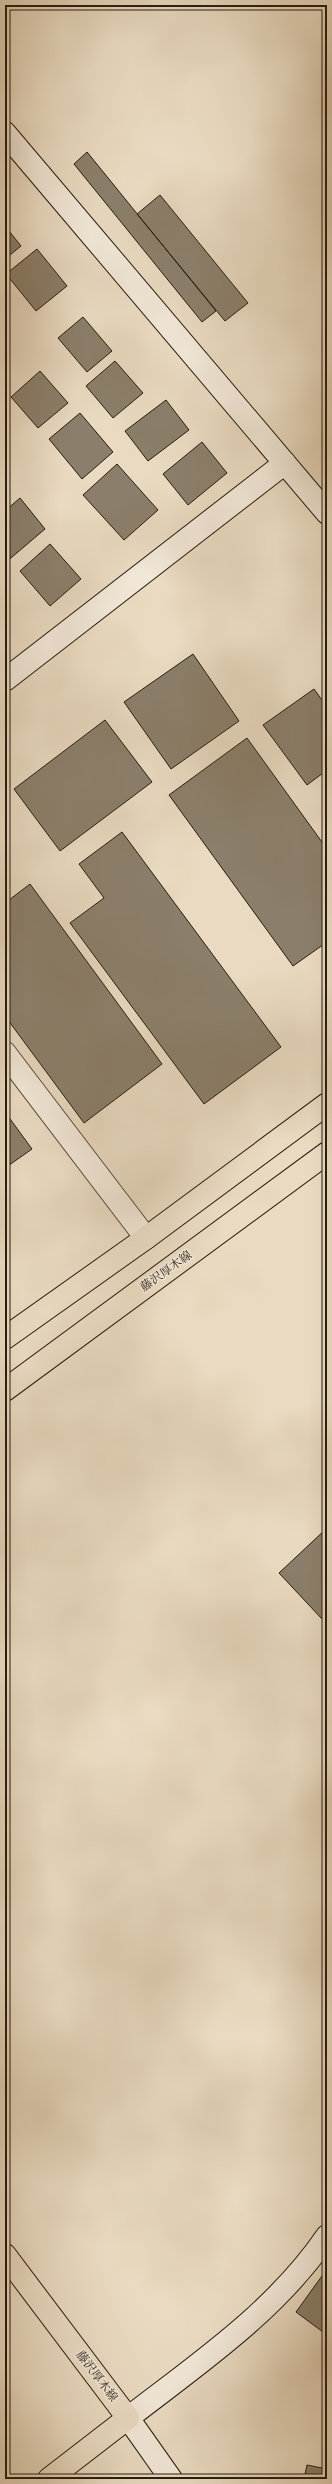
<svg xmlns="http://www.w3.org/2000/svg" width="332" height="2484" font-family="'Libre Bodoni','Noto Serif JP',serif">
<style>
.building{fill:#8b7f6b;stroke:#261c0e}
.lines{fill:none;stroke-linecap:round;stroke-linejoin:round}
.street-casing{stroke:#574c3b;stroke-width:24}
.secondary-casing{stroke:#261c0e;stroke-width:24}
.primary-casing{stroke:#261c0e;stroke-width:24}
.street{stroke:#f1e7d7;stroke-width:22}
.secondary{stroke:#f1e7d7;stroke-width:22}
.primary{stroke:#e9dac1;stroke-width:22}
.labels{text-anchor:middle;stroke-width:3;stroke-linejoin:round;paint-order:stroke}
.street-label{font-size:12px;fill:#261c0e;stroke:#f1e7d7}
</style>
<rect width="100%" height="100%" fill="#e9dac1"/>
<filter id="stains"><feTurbulence type="fractalNoise" baseFrequency=".005" numOctaves="4"/><feColorMatrix values="0 0 0 0 .2 0 0 0 0 .09 0 0 0 0 .02 0 0 0 .5 -.17"/></filter>
<radialGradient id="worn" r=".72"><stop offset=".6" stop-color="#630" stop-opacity="0"/><stop offset="1" stop-color="#630" stop-opacity=".3"/></radialGradient>
<!-- building -->
<path class="building" d="M 87,152 L 216,311 L 202,322 L 74,164 Z
M 160,195 L 248,303 L 225,321 L 137,214 Z
M 5,226 L 21,246 L 5,259 Z
M 37,249 L 67,286 L 36,311 L 6,274 Z
M 83,317 L 112,351 L 87,372 L 58,338 Z
M 115,361 L 143,393 L 113,418 L 86,386 Z
M 40,371 L 68,403 L 38,428 L 11,397 Z
M 166,400 L 189,430 L 148,461 L 125,431 Z
M 80,413 L 113,452 L 82,479 L 49,439 Z
M 202,442 L 227,473 L 188,505 L 163,474 Z
M 117,464 L 158,510 L 124,540 L 83,495 Z
M 20,498 L 45,529 L 5,563 L 5,511 Z
M 50,544 L 81,579 L 50,606 L 20,571 Z
M 193,654 L 239,721 L 171,769 L 124,702 Z
M 314,689 L 327,707 L 327,770 L 307,785 L 263,725 Z
M 105,720 L 152,782 L 60,851 L 14,789 Z
M 247,738 L 327,849 L 327,942 L 293,966 L 169,795 Z
M 122,832 L 281,1047 L 204,1104 L 70,923 L 104,898 L 79,864 Z
M 30,884 L 162,1064 L 84,1123 L 5,1016 L 5,903 Z
M 5,1112 L 32,1149 L 5,1168 Z
M 327,1528 L 327,1615 L 322,1619 L 279,1573 Z
M 327,2269 L 327,2335 L 296,2312 Z
M 307,2465 L 327,2469 L 327,2479 L 304,2479 Z"/>
<g class="lines">
<defs>
<path id="street" d="M 5,1053 L 146,1238"/>
<path id="secondary" d="M 5,133 L 327,513
M 5,680 L 285,463
M 171,2479 L 128,2418 C 199,2363 276,2311 327,2236"/>
<path id="primary" d="M 5,1338 L 146,1238 L 327,1104
M 5,1390 L 327,1153
M 5,2255 L 128,2418 L 49,2479"/>
</defs>
<!-- street casing -->
<use href="#street" class="street-casing"/>
<!-- secondary casing -->
<use href="#secondary" class="secondary-casing"/>
<!-- primary casing -->
<use href="#primary" class="primary-casing"/>
<!-- street -->
<use href="#street" class="street"/>
<!-- secondary -->
<use href="#secondary" class="secondary"/>
<!-- primary -->
<use href="#primary" class="primary"/>
</g>
<g class="labels">
<!-- street labels -->
<g class="street-label">
<text transform="translate(166 1271) rotate(-36)" y="4">藤沢厚木線</text>
<text transform="translate(97 2376) rotate(53)" y="4">藤沢厚木線</text>
</g>
</g>
<!-- margin -->
<rect width="332" height="2484" fill="none" stroke="#e9dac1" stroke-width="20"/>
<rect x="6" y="6" width="320" height="2472" fill="none" stroke="#261c0e" stroke-width="2"/>
<rect x="10" y="10" width="312" height="2464" fill="none" stroke="#261c0e"/>
<rect width="100%" height="100%" filter="url(#stains)"/>
<rect width="100%" height="100%" fill="url(#worn)"/>
</svg>
